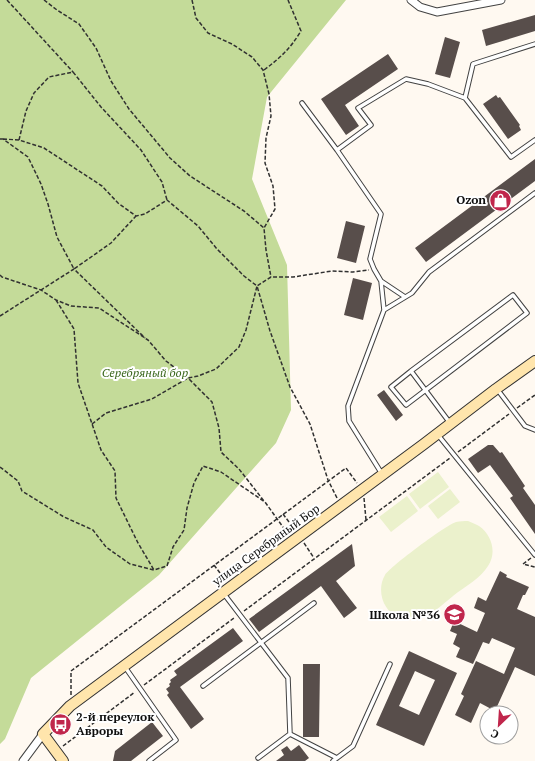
<svg xmlns="http://www.w3.org/2000/svg" width="535" height="761" font-family="'PT Serif',serif">
<style>
.forest{fill:#c4db99}
.pitch{fill:#ebf1cc}
.building{fill:#584e4b;fill-rule:evenodd}
.lines{fill:none;stroke-linecap:round;stroke-linejoin:round}
.lane-casing{stroke:#424242;stroke-width:5.5}
.street-casing{stroke:#424242;stroke-width:9}
.secondary-casing{stroke:#313131;stroke-width:12}
.path{stroke:#313131;stroke-width:1.5;stroke-dasharray:4 2;stroke-linecap:butt}
.lane{stroke:#fff;stroke-width:3.5}
.street{stroke:#fff;stroke-width:7}
.secondary{stroke:#ffe5ac;stroke-width:10}
.labels{text-anchor:middle;stroke-width:4;stroke-linejoin:round;paint-order:stroke}
.poi-label{font-size:12px;font-weight:bold;fill:#0f0f0f;stroke:#fff;text-anchor:end}
.park-label{font-size:12px;font-style:italic;fill:#3c681e;stroke:#fff}
.street-label{font-size:12px;fill:#0f0f0f;stroke:#fff}
</style>
<rect width="100%" height="100%" fill="#fff9f1"/>
<!-- forest -->
<path class="forest" d="M 0,0 L 346,0 L 267,97 L 252,179 L 287,265 L 291,410 L 276,443 L 159,575 L 31,678 L 5,739 L 0,744 Z"/>
<!-- pitch -->
<path class="pitch" d="M 438,472 L 449,487 L 420,509 L 409,494 Z
M 450,489 L 460,502 L 438,519 L 428,506 Z
M 407,496 L 418,511 L 391,532 L 379,517 Z
M 468,521 C 472,523 476,524 479,526 C 492,535 497,553 488,566 C 481,578 464,587 453,596 C 443,604 431,616 418,619 C 412,621 406,620 400,618 C 383,612 376,590 385,575 C 391,566 446,525 456,522 C 460,521 464,521 468,521 Z"/>
<!-- building -->
<path class="building" d="M 535,15 L 535,31 L 486,46 L 482,30 Z
M 445,37 L 460,42 L 450,78 L 435,74 Z
M 388,54 L 398,69 L 345,105 L 359,126 L 346,135 L 321,99 Z
M 496,95 L 498,98 L 500,97 L 520,125 L 519,126 L 521,130 L 508,139 L 483,104 Z
M 535,159 L 535,181 L 426,262 L 415,248 Z
M 346,221 L 365,226 L 356,263 L 337,258 Z
M 353,278 L 372,283 L 363,320 L 344,315 Z
M 384,390 L 403,415 L 396,421 L 377,395 Z
M 488,445 L 493,445 L 500,453 L 502,452 L 525,486 L 523,488 L 535,505 L 535,534 L 510,498 L 513,496 L 490,465 L 478,473 L 468,459 Z
M 352,544 L 355,566 L 336,581 L 357,608 L 344,618 L 321,586 L 259,632 L 249,619 Z
M 500,571 L 507,575 L 506,577 L 529,587 L 525,595 L 523,595 L 517,609 L 535,617 L 535,676 L 515,667 L 495,711 L 480,703 L 471,723 L 455,715 L 464,696 L 461,694 L 476,661 L 504,674 L 515,648 L 492,638 L 489,644 L 483,642 L 473,664 L 456,657 L 460,648 L 453,644 L 457,634 L 450,631 L 454,621 L 477,632 L 485,613 L 474,608 L 478,597 L 486,601 Z
M 233,628 L 243,641 L 180,687 L 204,719 L 191,729 L 167,695 L 169,693 L 166,689 L 170,686 L 169,684 L 171,682 L 170,680 L 177,675 L 174,671 Z
M 409,651 L 457,673 L 424,746 L 376,725 ZM 415,671 L 435,680 L 419,715 L 399,706 Z
M 303,664 L 320,664 L 319,737 L 303,737 Z
M 152,722 L 163,736 L 131,761 L 113,761 L 115,751 Z
M 299,745 L 309,758 L 305,761 L 276,761 L 284,755 L 281,750 L 287,746 L 291,751 Z"/>
<g class="lines">
<defs>
<path id="lane" d="M 465,98 L 473,64 L 535,44
M 302,103 L 337,150 L 381,214 L 370,259 L 374,269 L 381,281 L 405,297
M 337,150 L 371,125 L 358,108 L 406,79 L 428,84 L 465,98 L 511,157 L 535,140
M 381,281 L 384,310 L 348,406 L 349,421 L 382,474
M 384,310 L 412,293 L 429,272 L 535,193
M 411,371 L 391,387 L 406,405 L 527,313 L 513,295 L 411,371 L 450,423
M 497,389 L 525,426 L 535,430
M 438,435 L 535,555
M 224,594 L 288,678 L 290,734 L 337,758
M 125,667 L 176,740 L 149,761
M 203,686 L 314,603
M 258,758 L 290,734
M 333,761 L 353,746 L 390,664"/>
<path id="street" d="M 411,0 L 420,7 L 437,12 L 501,0
M 23,761 L 43,734"/>
<path id="secondary" d="M 63,761 L 43,734 L 70,706 L 424,444 L 496,389 L 535,361"/>
</defs>
<!-- lane casing -->
<use href="#lane" class="lane-casing"/>
<!-- street casing -->
<use href="#street" class="street-casing"/>
<!-- secondary casing -->
<use href="#secondary" class="secondary-casing"/>
<!-- path -->
<path class="path" d="M 7,0 L 73,72
M 44,0 L 57,10 L 79,24 L 96,48 L 111,81 L 129,109 L 170,158 L 190,176 L 244,211 L 264,228
M 192,0 L 196,18 L 208,33 L 232,44 L 252,57 L 263,70 L 269,94 L 271,116 L 266,138 L 265,163 L 273,186 L 275,209 L 264,228 L 266,250 L 271,277
M 264,70 C 280,58 290,49 301,31 L 288,0
M 0,139 L 3,139 L 28,157 L 41,184 L 48,204 L 57,237 L 74,269 L 111,243 L 136,216
M 3,139 L 19,140 L 44,148 L 102,186 L 118,203 L 136,216 L 145,214 L 167,200 L 198,226 L 217,249 L 244,276 L 257,286 L 246,330 L 239,347 L 216,369 L 198,376 L 188,378 L 152,399 L 106,413 L 92,424
M 19,140 L 26,111 L 34,93 L 49,77 L 73,72 L 101,107 L 141,150 L 162,182 L 167,200
M 0,275 L 2,277 L 41,290 L 56,300 L 71,306 L 99,308 L 148,340 L 166,361 L 188,378 L 212,402 L 219,428 L 221,452 L 239,469 L 264,501
M 56,300 L 74,329 L 78,383 L 101,450 L 115,471 L 116,498 L 138,543 L 154,570
M 0,316 L 74,269 L 145,338
M 517,408 L 535,395
M 458,452 L 509,414
M 0,467 L 18,481 L 22,491 L 64,517 L 93,530 L 106,547 L 130,564 L 154,570 L 167,566 L 173,547 L 184,530 L 187,508 L 194,483 L 203,466 L 221,472 L 265,502 L 288,534
M 337,498 L 328,480 L 310,424 L 290,387 L 270,331 L 257,286 L 271,277 L 293,277 L 332,271 L 353,272 L 369,270
M 364,498 L 366,520
M 283,514 L 295,530
M 304,543 L 314,558
M 531,558 L 523,564 L 535,567
M 214,565 L 226,581
M 244,611 L 450,458
M 144,685 L 234,618
M 71,695 L 71,671 L 346,468 L 357,483
M 63,746 L 135,692"/>
<!-- lane -->
<use href="#lane" class="lane"/>
<!-- street -->
<use href="#street" class="street"/>
<!-- secondary -->
<use href="#secondary" class="secondary"/>
</g>
<!-- icons -->
<defs>
<symbol id="shop-disc" viewBox="-11 -11 22 22"><circle r="9.5" fill="#c0264c" stroke="#fff"/><path d="M-5-2.5h2.3a2.7 3.5 0 0 1 5.4 0H5L5.5 6h-11ZM-1.5-2.5h3a1.5 2.3 0 0 0-3 0Z" fill="#fff"/></symbol>
<symbol id="school-disc" viewBox="-11 -11 22 22"><circle r="9.5" fill="#c0264c" stroke="#fff"/><path d="M0-5L7-2L0 1L-7-2ZM-4 1L0 2.5L4 1V4Q0 6-4 4Z" fill="#fff"/></symbol>
<symbol id="bus-disc" viewBox="-11 -11 22 22"><circle r="9.5" fill="#c0264c" stroke="#fff"/><path d="M-5-6H5V4H4V6H2V4H-2V6H-4V4H-5ZM-3.5-4V0h7V-4ZM-3.5 1.2v1.5H-2V1.2ZM2 1.2v1.5H3.5V1.2Z" fill="#fff"/></symbol>
</defs>
<g fill-rule="evenodd">
<use href="#shop-disc" x="488" y="188" width="25" height="25"/>
<use href="#school-disc" x="442" y="602" width="25" height="25"/>
<use href="#bus-disc" x="48" y="712" width="25" height="25"/>
</g>
<g class="labels">
<!-- poi labels -->
<g class="poi-label">
<text x="486" y="204">Ozon</text>
<text x="440" y="619">Школа №36</text>
<text x="76" y="721" text-anchor="start">2-й переулок<tspan x="76" dy="14">Авроры</tspan></text>
</g>
<!-- park labels -->
<g class="park-label">
<text x="145" y="377">Серебряный бор</text>
</g>
<!-- street labels -->
<g class="street-label">
<text transform="translate(266 545) rotate(-36)" y="4">улица Серебряный Бор</text>
</g>
</g>
<!-- north arrow -->
<g transform="translate(499 725) rotate(205)"><circle r="19" fill="#ffffff" stroke="#9f9f9f"/>
<path d="M0-3L7 15L0 10L-7 15Z" fill="#c0264c"/>
<text y="-6" font-size="11" font-weight="bold" text-anchor="middle" fill="#0f0f0f">С</text>
</g>
</svg>
